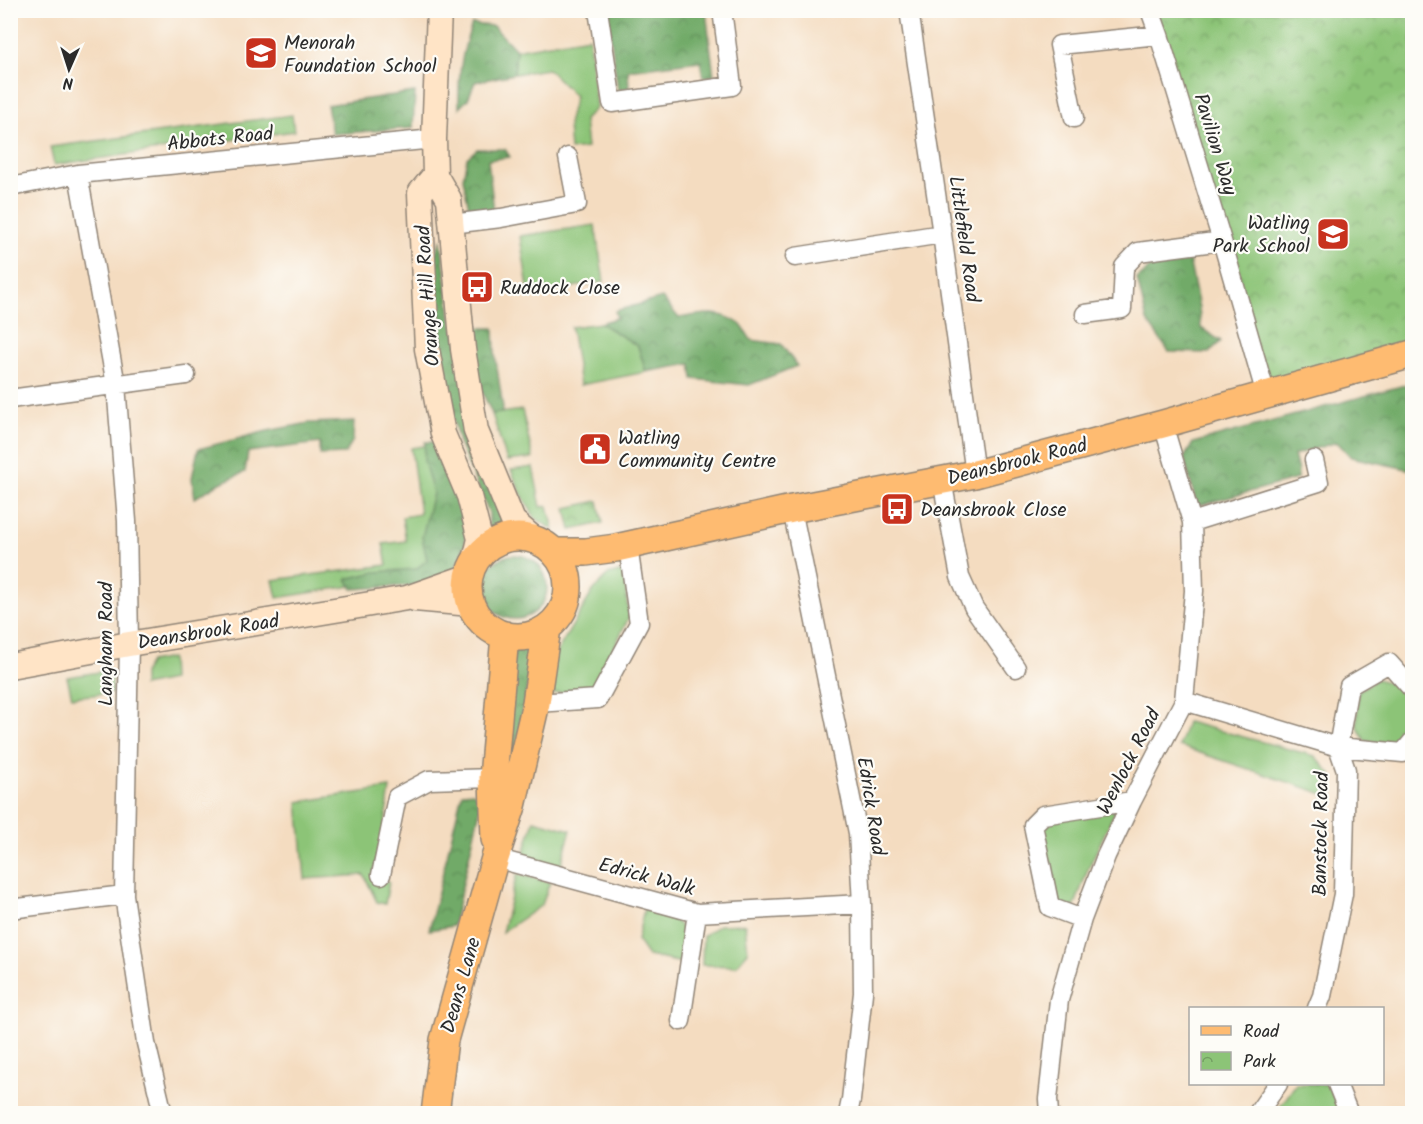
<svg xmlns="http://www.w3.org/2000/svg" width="1423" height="1124" font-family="Kalam,sans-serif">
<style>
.green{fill:#8cc477;stroke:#5c7851;stroke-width:1.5}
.forest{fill:url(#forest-crowns);stroke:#4e6a4a;stroke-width:1.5}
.park{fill:url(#park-crowns);stroke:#5c7851;stroke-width:1.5}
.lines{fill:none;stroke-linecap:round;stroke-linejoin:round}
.street-casing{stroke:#908476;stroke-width:21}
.secondary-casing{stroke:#908476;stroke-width:27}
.primary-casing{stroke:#908476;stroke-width:30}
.street{stroke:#fff;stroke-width:18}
.secondary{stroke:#ffe4c6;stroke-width:24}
.primary{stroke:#febb71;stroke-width:27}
.labels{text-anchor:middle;stroke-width:4.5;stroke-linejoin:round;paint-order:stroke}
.poi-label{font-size:20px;fill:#2b2b2b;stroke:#fdfcf7;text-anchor:start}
.street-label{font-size:20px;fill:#2b2b2b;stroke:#fdfcf7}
</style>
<defs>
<pattern id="forest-crowns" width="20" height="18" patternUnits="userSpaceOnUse" patternTransform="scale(1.5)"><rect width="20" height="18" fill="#71aa68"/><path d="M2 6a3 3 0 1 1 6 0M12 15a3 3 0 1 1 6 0" fill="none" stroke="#5d8b56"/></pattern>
<pattern id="park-crowns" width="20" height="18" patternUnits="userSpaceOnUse" patternTransform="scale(1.5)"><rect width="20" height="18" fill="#8cc477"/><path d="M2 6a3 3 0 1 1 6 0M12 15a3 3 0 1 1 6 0" fill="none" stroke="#739f62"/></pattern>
</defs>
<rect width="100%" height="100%" fill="#fdfcf7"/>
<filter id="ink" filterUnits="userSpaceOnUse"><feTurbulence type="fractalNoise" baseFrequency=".0167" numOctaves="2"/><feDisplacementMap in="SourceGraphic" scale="12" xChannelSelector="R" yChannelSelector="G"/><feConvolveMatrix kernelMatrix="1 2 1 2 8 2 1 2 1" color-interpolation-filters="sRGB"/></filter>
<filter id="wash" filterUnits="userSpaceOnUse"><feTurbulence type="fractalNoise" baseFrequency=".008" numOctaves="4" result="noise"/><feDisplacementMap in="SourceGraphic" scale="24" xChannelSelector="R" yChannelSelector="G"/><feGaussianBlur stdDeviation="1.35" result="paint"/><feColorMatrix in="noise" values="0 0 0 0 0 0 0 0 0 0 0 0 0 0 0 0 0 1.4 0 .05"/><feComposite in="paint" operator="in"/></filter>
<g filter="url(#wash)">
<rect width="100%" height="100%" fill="#f4dcc0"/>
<!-- green -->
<path class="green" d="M 589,37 L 596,108 L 584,120 L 587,148 L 570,150 L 568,124 L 575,96 L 548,69 L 514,74 L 516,50 Z
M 292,115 L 294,131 L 54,165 L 50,147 Z
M 595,225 L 604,282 L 529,294 L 520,236 Z
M 601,323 L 638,346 L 646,372 L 580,385 L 571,327 Z
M 522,410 L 533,458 L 507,461 L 492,414 Z
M 429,445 L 440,473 L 427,574 L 277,598 L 273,580 L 387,565 L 383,544 L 406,541 L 402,517 L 420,514 L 411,448 Z
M 533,467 L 541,507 L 548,506 L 554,530 L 535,518 L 520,491 L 511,470 Z
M 623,571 L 629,617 L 594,688 L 545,695 L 552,660 L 593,591 L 608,575 Z
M 171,658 L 172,680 L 143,686 L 143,674 L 150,662 Z
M 105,671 L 112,677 L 112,693 L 72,697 L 67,677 Z
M 1377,679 L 1394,684 L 1412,701 L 1412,730 C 1397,747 1387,742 1365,741 L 1357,726 L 1358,691 Z
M 1187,722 L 1315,756 L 1331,774 L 1333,797 L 1179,746 Z
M 390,788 L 384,830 L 372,878 L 389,882 L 385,904 L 377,902 L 364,875 L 305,879 L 298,802 Z
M 1117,807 L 1088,869 L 1074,908 L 1061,904 L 1053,894 L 1040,832 L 1046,821 Z
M 534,820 L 571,830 L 560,868 L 523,857 Z
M 517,874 L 550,882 L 542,905 L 502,932 Z
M 644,909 L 670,917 L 687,931 L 683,963 L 648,956 L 637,940 Z
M 745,924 L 748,952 L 736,966 L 702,965 L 703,936 L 719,925 Z
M 1296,1084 L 1328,1084 L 1342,1114 L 1275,1114 Z"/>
<!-- forest -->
<path class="forest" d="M 607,11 L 706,11 L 714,76 L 703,77 L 700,61 L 628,70 L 629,88 L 618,90 Z
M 472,24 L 493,26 L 516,50 L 514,74 L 475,82 L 468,99 L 459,108 C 458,76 461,54 472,24 Z
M 415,92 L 413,128 L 332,134 L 327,105 Z
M 477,149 L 505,149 L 510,157 L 488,160 L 494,211 L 470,213 L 463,178 L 467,158 Z
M 441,240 L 451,317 L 511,529 L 488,535 L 489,513 L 459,443 L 448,396 L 441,355 L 433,258 Z
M 1162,258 L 1189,259 L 1199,308 L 1201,328 L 1221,341 L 1209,353 L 1169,352 L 1147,321 L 1137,279 Z
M 662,298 L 679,318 C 701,314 720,309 740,324 C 744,328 748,335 751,340 L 781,344 L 797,366 L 749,385 L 693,379 L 691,364 L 646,372 L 638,346 L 600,323 L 617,318 L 615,311 Z
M 476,328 L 494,328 L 495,354 L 503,408 L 502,413 L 492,414 L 478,382 Z
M 1412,383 L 1412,470 L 1351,457 L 1337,442 L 1294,455 L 1298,471 L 1297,479 L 1197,506 L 1184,458 L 1193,443 Z
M 354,421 L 353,440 L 345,454 L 320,455 L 320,443 L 248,452 L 245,472 L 216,485 L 195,498 L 192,478 L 198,449 L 267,431 L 309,423 Z
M 425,442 L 433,442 L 467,519 L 465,545 L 455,569 L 420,585 L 353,589 L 347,579 L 375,572 L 416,569 L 427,560 L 422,537 L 433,493 L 424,461 Z
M483 587a32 32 0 1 1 64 0a32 32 0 1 1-64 0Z
M 516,647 L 530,649 L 531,666 L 506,801 L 510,668 Z
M 473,792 L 482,801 L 453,926 L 429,930 L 462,793 Z"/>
<!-- park -->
<path class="park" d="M 1151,11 L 1412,11 L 1412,355 L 1265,395 Z
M 598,501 L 603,523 L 571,530 L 566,508 Z"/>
</g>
<g filter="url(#ink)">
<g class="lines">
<defs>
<path id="street" d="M 598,10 L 612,103 L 732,86 L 722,10
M 909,10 L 942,234 L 975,474
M 1150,10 L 1159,35 L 1222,241 L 1266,395
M 1074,118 L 1059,45 L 1159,35
M 78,174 L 116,385 L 127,521 L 129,644 L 124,895 L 146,1043 L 163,1114
M 10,187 L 78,174 L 434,139
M 451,224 L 501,218 L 577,204 L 568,157
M 795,257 L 942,234
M 1085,314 L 1122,309 L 1124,267 L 1138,252 L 1222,241
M 10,399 L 186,375
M 942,480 L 960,577 L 974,608 L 1016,668
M 792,509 L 858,833 L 862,904 L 863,993 L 851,1100 L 848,1114
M 1192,522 L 1319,482 L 1314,460
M 1412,689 L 1389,663 L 1349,686 L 1338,747 L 1403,753 L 1412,742
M 1184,701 L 1338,747 L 1346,770 L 1343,894 L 1322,996 L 1317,1008
M 536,703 L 598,699 L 639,623 L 628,546
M 495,858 L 697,913 L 862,904
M 381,875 L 397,797 L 429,780 L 493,778
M 10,909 L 124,895
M 1082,919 L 1050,907 L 1033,825 L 1043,815 L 1132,801
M 681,1021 L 697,913
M 1337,1084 L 1349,1114
M 1049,1114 L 1048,1099 L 1059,1000 L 1082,919 L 1106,856 L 1132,801 L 1184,701 L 1194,591 L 1192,522 L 1163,424
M 1257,1114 L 1278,1084"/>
<path id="secondary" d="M 439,10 L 434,139 L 435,175 L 449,199 L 463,349 L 476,431 L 513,521 L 535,540
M 435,175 L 420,193 L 427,349 L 443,434 L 469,496 L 480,539 L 475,560
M 415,599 L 471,604
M 10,666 L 129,644 L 407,598 L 469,576"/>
<path id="primary" d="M468 587a50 50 0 1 1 100 0a50 50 0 1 1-100 0Z
M 554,552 L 586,552 L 616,548 L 792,509 L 975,474 L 1163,424 L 1412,354
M 495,839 L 493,778 L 505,635
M 435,1114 L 444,1040 L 495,858 L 512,806 L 536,703 L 547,628"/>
</defs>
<!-- street casing -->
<use href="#street" class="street-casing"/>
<!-- secondary casing -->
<use href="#secondary" class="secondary-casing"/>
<!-- primary casing -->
<use href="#primary" class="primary-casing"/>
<!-- street -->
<use href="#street" class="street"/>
<!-- secondary -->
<use href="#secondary" class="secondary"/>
<!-- primary -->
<use href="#primary" class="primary"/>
</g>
</g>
<!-- icons -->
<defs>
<symbol id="school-square" viewBox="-11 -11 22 22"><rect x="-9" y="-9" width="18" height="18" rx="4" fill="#c8321e" stroke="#fdfcf7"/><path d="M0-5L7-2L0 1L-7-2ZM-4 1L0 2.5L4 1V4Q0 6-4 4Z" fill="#fff"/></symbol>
<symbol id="bus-square" viewBox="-11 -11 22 22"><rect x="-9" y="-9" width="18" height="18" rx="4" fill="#c8321e" stroke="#fdfcf7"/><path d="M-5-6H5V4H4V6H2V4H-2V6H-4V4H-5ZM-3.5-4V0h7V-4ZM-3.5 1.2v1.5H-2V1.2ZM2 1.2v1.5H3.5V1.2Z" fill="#fff"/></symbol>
<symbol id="civic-square" viewBox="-11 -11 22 22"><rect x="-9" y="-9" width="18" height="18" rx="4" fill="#c8321e" stroke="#fdfcf7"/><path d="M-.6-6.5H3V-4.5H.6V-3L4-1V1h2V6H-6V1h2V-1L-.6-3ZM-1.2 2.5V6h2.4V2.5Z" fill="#fff"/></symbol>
</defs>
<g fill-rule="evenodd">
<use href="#school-square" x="242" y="34" width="38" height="38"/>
<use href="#school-square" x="1314" y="215" width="38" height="38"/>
<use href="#bus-square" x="458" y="268" width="38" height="38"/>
<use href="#civic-square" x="576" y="430" width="38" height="38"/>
<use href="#bus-square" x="878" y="490" width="38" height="38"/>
</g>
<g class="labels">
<!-- poi labels -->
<g class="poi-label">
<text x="284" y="49">Menorah<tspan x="284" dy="23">Foundation School</tspan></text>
<text x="1310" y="229" text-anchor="end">Watling<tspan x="1310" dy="23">Park School</tspan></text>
<text x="500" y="294">Ruddock Close</text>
<text x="618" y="444">Watling<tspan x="618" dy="23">Community Centre</tspan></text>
<text x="920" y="516">Deansbrook Close</text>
</g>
<!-- street labels -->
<g class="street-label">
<text transform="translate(220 138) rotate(-6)" y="7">Abbots Road</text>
<text transform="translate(1216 144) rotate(73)" y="7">Pavilion Way</text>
<text transform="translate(965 239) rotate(82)" y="7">Littlefield Road</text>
<text transform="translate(427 296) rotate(-94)" y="7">Orange Hill Road</text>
<text transform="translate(1017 461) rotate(-14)" y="7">Deansbrook Road</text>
<text transform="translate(208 631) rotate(-9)" y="7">Deansbrook Road</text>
<text transform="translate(105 644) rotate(-90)" y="7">Langham Road</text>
<text transform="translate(1128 761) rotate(-63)" y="7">Wenlock Road</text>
<text transform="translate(872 806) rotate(81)" y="7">Edrick Road</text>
<text transform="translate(1320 834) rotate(-89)" y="7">Banstock Road</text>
<text transform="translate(647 876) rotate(15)" y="7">Edrick Walk</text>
<text transform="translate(460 985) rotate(-74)" y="7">Deans Lane</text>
</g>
</g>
<!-- margin -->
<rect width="1423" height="1124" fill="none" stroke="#fdfcf7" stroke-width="36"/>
<!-- legend -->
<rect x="1189" y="1007" width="195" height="78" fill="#fdfcf7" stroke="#a9a8a5" stroke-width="1.5"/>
<rect x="1201" y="1026" width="30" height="9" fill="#febb71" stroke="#a9a8a5" stroke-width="1.5"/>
<text x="1243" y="1037" font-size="18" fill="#2b2b2b">Road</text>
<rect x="1201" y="1052" width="30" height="18" fill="url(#park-crowns)" stroke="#a9a8a5" stroke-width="1.5"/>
<text x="1243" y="1067" font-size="18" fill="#2b2b2b">Park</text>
<!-- north arrow -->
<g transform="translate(69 69) rotate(183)" stroke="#fdfcf7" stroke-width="4.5" paint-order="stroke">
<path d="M0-4.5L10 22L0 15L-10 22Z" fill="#2b2b2b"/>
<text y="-9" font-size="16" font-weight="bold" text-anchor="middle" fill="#2b2b2b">N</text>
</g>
</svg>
